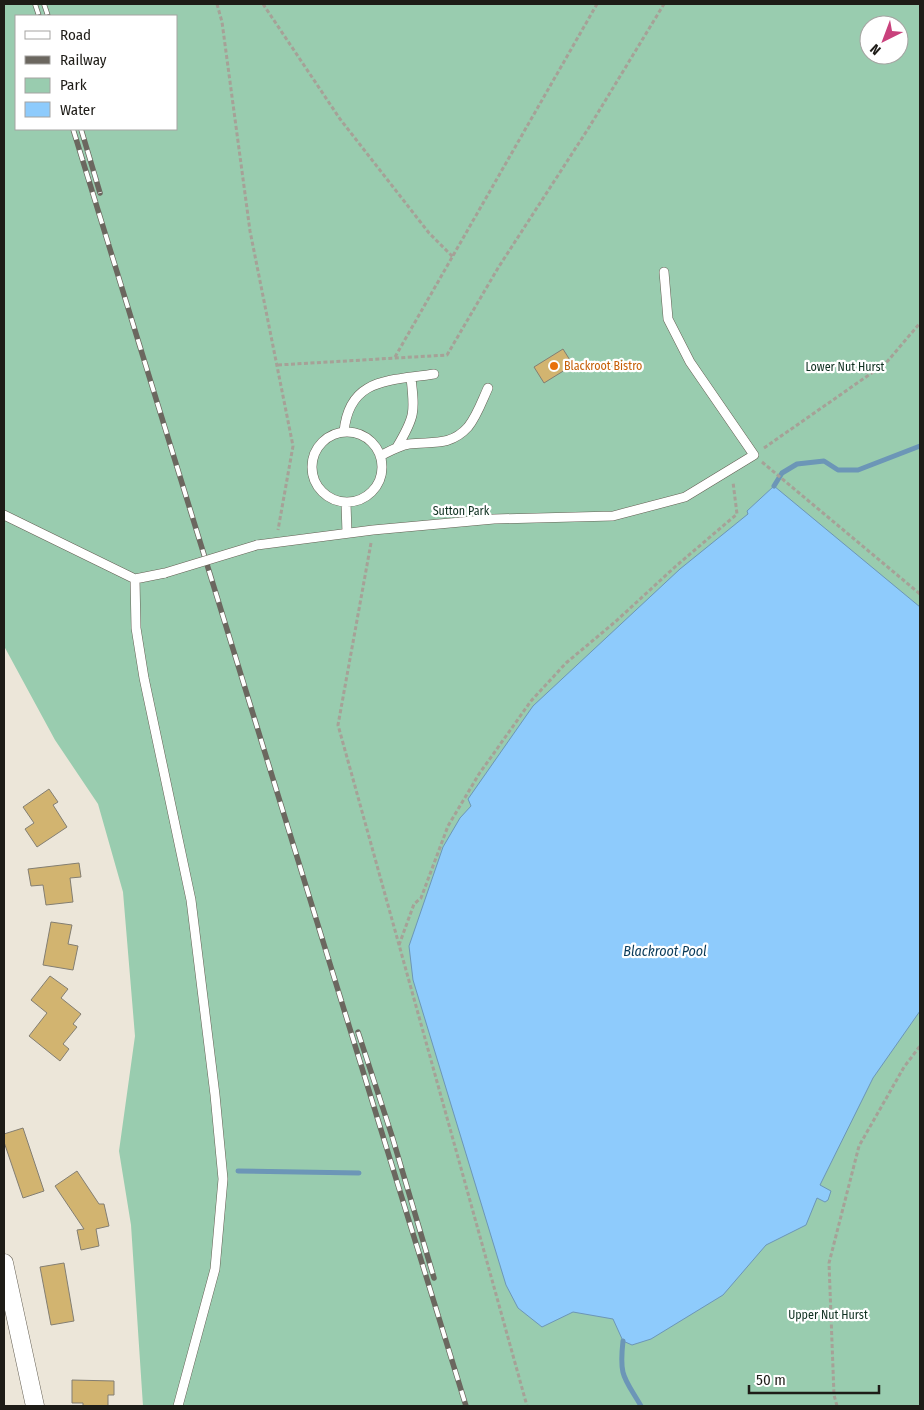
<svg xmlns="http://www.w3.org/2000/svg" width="924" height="1410" font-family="'Fira Sans Condensed',sans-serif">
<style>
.green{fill:#99ccaf;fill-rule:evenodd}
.water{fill:#8ecbfc;stroke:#6c96b7}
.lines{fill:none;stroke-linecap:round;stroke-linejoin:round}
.stream{stroke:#6c96b7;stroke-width:5}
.building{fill:#d2b470;stroke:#837e72}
.service-casing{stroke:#645f53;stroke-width:10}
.minor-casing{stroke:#645f53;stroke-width:19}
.path{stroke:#a6a197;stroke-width:3;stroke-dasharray:4 2.5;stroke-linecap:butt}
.service{stroke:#fff;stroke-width:9}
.minor{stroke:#fff;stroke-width:18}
.rail-casing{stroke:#6b675f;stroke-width:5.5}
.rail{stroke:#fff;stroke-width:4;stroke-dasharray:11;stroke-linecap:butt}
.service-bridge-casing{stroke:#645f53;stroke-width:10;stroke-linecap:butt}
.service-bridge{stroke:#fff;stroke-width:9}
.food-dot{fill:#e8710a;stroke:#fff;stroke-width:2}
.labels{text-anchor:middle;stroke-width:4.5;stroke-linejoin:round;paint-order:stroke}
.food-label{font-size:12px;fill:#c56008;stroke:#fff;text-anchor:start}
.park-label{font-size:12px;fill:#0f3020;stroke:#fff}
.water-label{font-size:14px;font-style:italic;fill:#093a59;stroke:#fff}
</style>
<rect width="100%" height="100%" fill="#ece6d9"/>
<!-- green -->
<path class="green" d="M 4,4 L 920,4 L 920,1406 L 143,1406 L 131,1225 L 119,1151 L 135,1036 L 123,892 L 98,804 L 55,740 L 4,646 ZM 16,16 L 176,16 L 176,129 L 16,129 ZM 869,25 L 899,25 L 899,55 L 869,55 Z"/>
<!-- water -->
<path class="water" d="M 774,486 L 920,607 L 920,1011 L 873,1078 L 820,1185 L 831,1191 L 828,1200 L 825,1202 L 817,1198 L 806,1225 L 766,1245 L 723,1295 L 651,1339 L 632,1345 L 623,1341 L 613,1319 L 573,1312 L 542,1327 L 518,1308 L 506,1285 L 413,980 L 409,946 L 443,847 L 460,818 L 471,806 L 468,799 L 533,706 L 680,569 L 748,514 L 747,511 Z"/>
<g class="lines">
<!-- stream -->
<path class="stream" d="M 774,486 L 782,473 L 797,464 L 824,461 L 838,470 L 858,470 L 920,446
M 238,1171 L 359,1173
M 623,1341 C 619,1377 624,1377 641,1406"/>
</g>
<!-- building -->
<path class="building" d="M 563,349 L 573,365 L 544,383 L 534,367 Z
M 49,789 L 58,802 L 53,805 L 67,827 L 37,847 L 25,829 L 34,823 L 23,807 Z
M 79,863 L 81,877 L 70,878 L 73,902 L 46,905 L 43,885 L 31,886 L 28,869 Z
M 51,922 L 72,925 L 68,944 L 78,946 L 73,970 L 43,965 Z
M 50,976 L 68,989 L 61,998 L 81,1014 L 73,1024 L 77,1027 L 63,1044 L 69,1049 L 60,1061 L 29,1036 L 47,1013 L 31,1000 Z
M 23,1128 L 44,1191 L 23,1198 L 4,1142 L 4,1134 Z
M 77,1171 L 99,1204 L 104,1204 L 109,1226 L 96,1229 L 99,1246 L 81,1250 L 77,1230 L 84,1229 L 55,1186 Z
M 64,1263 L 74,1321 L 51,1325 L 40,1267 Z
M 72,1380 L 114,1381 L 114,1395 L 108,1395 L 108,1406 L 83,1406 L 83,1403 L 72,1403 Z"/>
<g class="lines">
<defs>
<path id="service" d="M312 467a35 35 0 1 1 70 0a35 35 0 1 1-70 0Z
M 344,432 C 349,377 390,381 434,374
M 397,447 C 415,417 415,412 411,378
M 380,456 C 390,451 398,446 409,444 C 431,441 450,447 468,427 C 477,416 482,401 488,388
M 346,503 L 347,533
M 4,515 L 135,579 L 165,573
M 257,545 L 373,530 L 494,519 L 613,516 L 685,497 L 754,455 L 690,362 L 668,319 L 664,272
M 135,579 L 136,628 L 144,678 L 191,900 L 215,1095 L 223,1179 L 215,1269 L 178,1406"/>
<path id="minor" d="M 4,1263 L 35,1406"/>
</defs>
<!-- service casing -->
<use href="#service" class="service-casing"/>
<!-- minor casing -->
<use href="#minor" class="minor-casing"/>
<!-- path -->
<path class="path" d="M 217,4 L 222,22 L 250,231 L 293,446 L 278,530
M 263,4 L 340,119 L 429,233 L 453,257
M 395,357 L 597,4
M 278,365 L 447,355 L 498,268 L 588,129 L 664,4
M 764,448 L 886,363 L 920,323
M 762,462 L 920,594
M 371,543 L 338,725 L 527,1406
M 399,945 L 414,904 L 421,898 L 448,826 L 479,774 L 531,701 L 566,663 L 615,622 L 676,566 L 737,514 L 733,482
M 837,1406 L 834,1395 L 829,1263 L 859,1146 L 904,1067 L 920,1046"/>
<!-- service -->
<use href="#service" class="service"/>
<!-- minor -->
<use href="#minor" class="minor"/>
<defs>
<path id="rail" d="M 35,4 L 39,16
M 44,4 L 48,16
M 73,129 L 466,1406
M 81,129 L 100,193
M 358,1032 L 392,1136 L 434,1278"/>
</defs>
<!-- rail casing -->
<use href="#rail" class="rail-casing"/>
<!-- rail -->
<use href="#rail" class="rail"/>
<defs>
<path id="service-bridge" d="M 165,573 L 257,545"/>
</defs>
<!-- service-bridge casing -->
<use href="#service-bridge" class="service-bridge-casing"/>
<!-- service-bridge -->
<use href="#service-bridge" class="service-bridge"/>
</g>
<!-- markers -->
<circle class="food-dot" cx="554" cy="366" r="5"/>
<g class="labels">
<!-- food labels -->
<g class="food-label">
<text x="564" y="370">Blackroot Bistro</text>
</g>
<!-- park labels -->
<g class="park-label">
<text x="845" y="371">Lower Nut Hurst</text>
<text x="461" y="515">Sutton Park</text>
<text x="828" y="1319">Upper Nut Hurst</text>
</g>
<!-- water labels -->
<g class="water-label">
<text x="665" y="956">Blackroot Pool</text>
</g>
</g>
<!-- border -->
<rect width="924" height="1410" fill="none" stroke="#1e1c17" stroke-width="10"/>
<!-- legend -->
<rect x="15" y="15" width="162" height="115" fill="#ffffff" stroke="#a5a4a2"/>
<rect x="25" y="31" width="25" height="8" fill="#ffffff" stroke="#a5a4a2"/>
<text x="60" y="40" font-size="15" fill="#1e1c17">Road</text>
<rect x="25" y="56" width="25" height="8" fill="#6b675f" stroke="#a5a4a2"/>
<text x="60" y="65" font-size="15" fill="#1e1c17">Railway</text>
<rect x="25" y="78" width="25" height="15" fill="#99ccaf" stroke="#a5a4a2"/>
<text x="60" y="90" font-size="15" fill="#1e1c17">Park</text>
<rect x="25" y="102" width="25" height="15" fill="#8ecbfc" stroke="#a5a4a2"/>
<text x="60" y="115" font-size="15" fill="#1e1c17">Water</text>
<!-- north arrow -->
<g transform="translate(884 40) rotate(222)"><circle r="24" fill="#ffffff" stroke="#a5a4a2"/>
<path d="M0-4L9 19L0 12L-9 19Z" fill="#c9417c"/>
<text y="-8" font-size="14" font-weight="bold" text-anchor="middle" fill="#1e1c17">N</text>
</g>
<!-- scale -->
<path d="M749 1385v8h130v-8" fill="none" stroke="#1e1c17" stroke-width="2.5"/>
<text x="756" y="1385" font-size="15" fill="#1e1c17" stroke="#ffffff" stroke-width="4" paint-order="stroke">50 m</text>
</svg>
